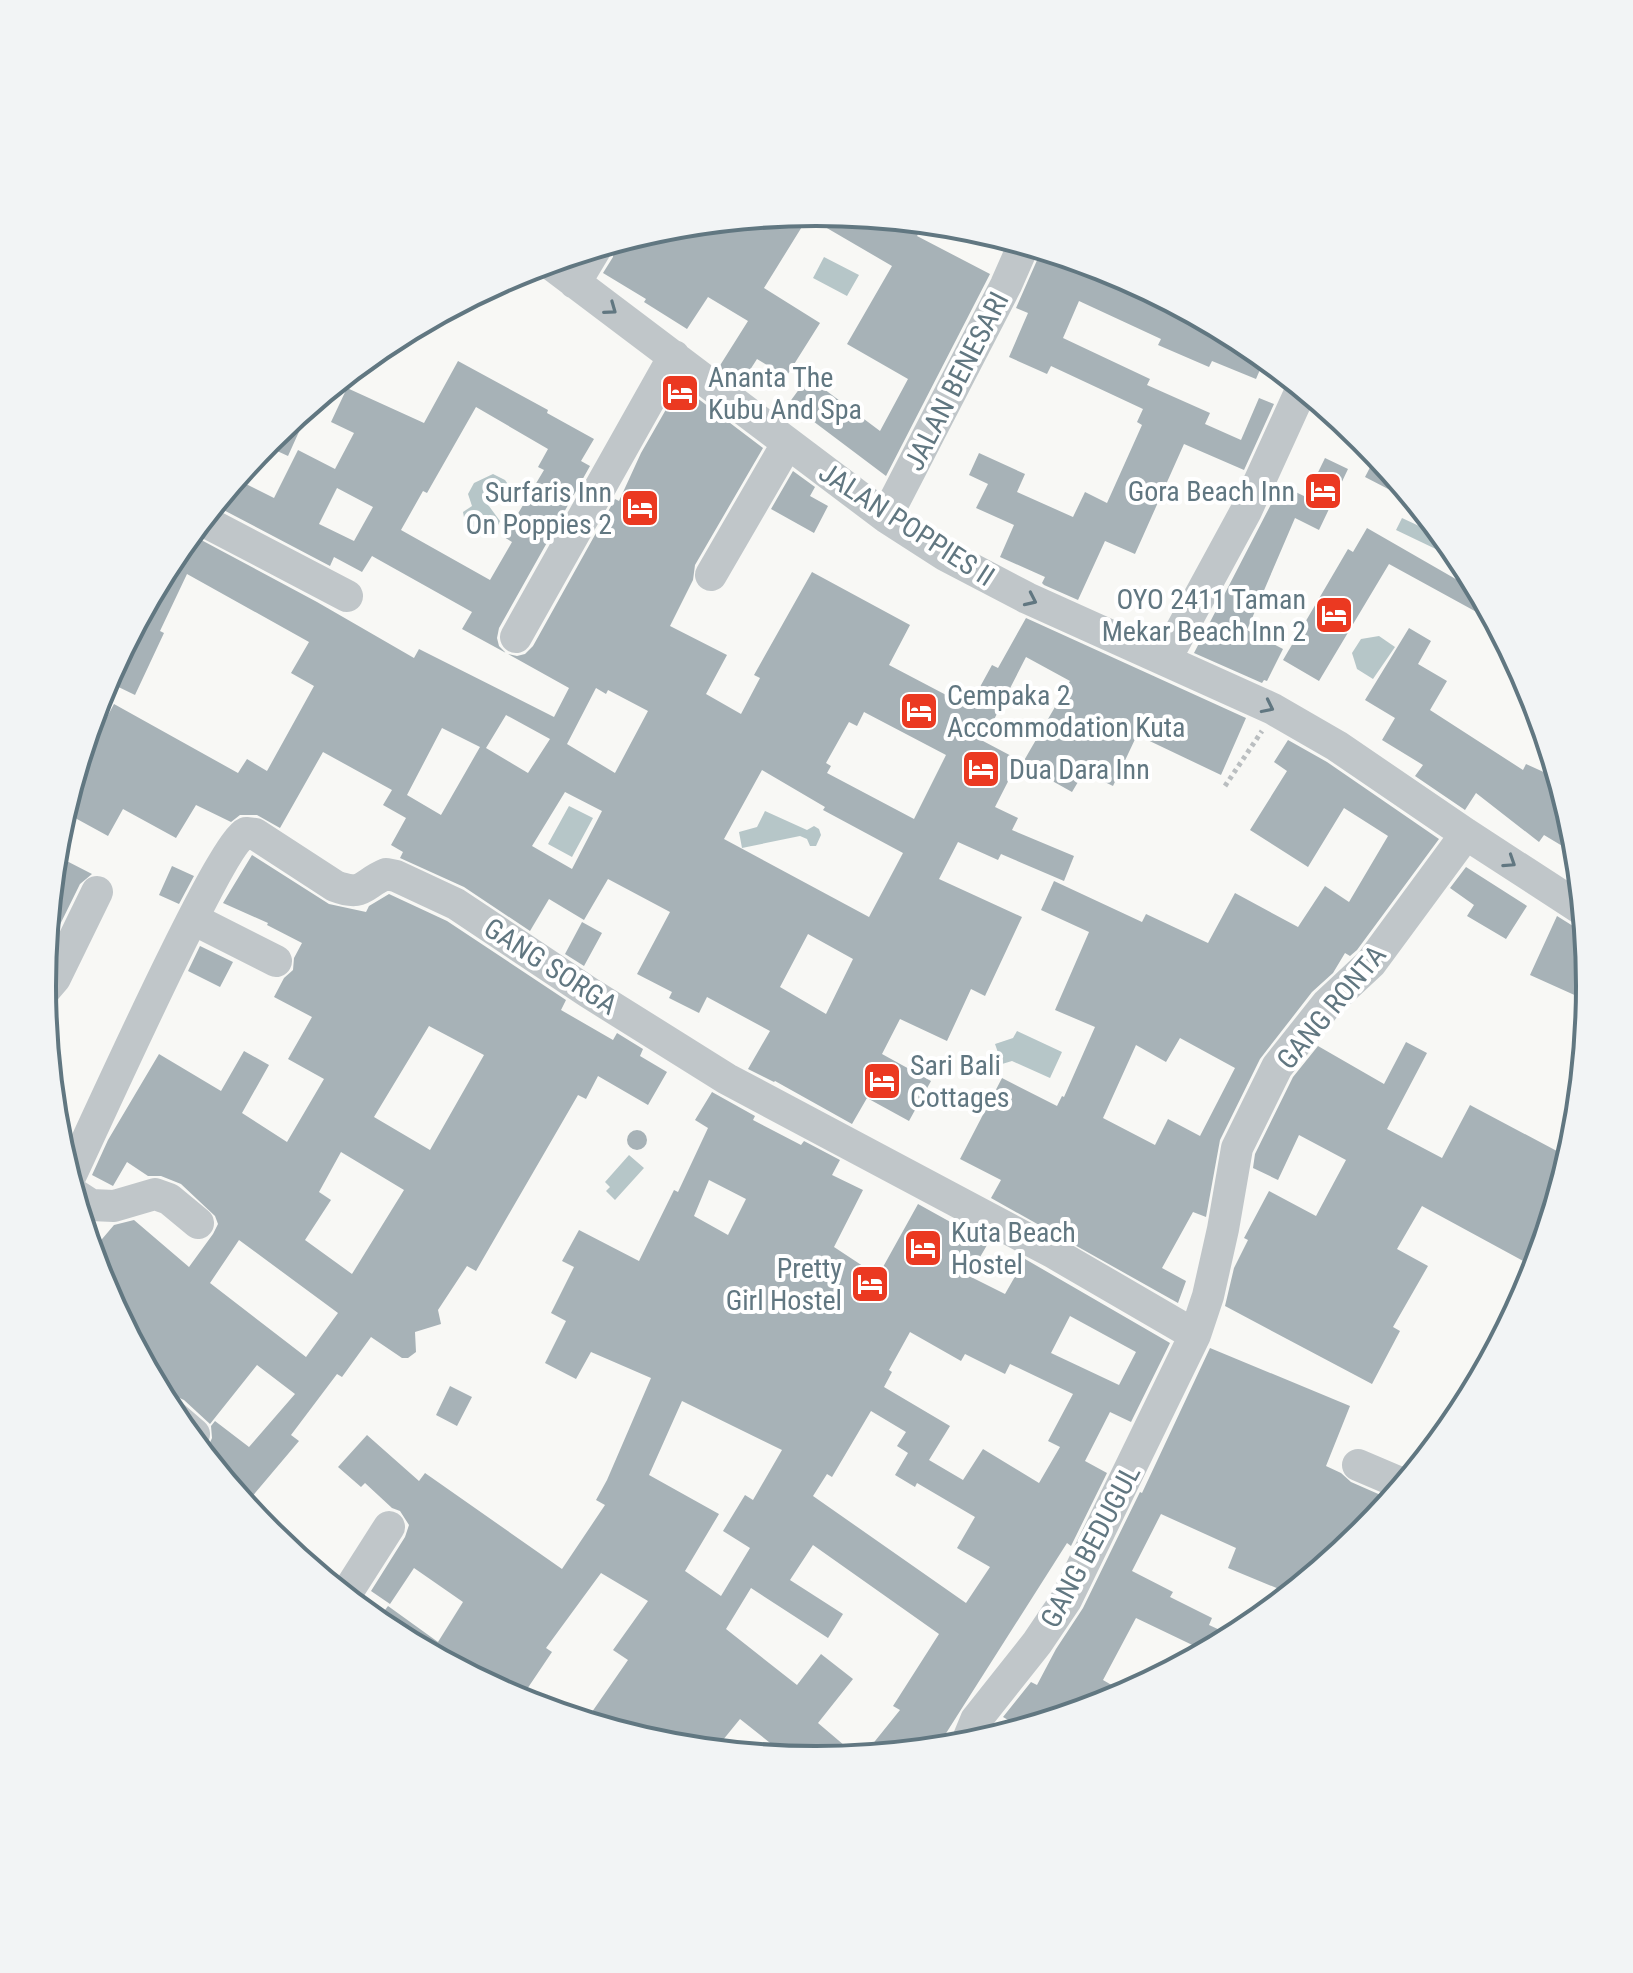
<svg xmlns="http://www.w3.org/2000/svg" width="1633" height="1973" font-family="'Roboto Condensed',sans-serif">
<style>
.water{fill:#b6c6c8}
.building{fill:#a7b2b7;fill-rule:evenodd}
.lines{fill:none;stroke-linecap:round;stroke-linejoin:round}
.path{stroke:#babec0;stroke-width:5;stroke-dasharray:4 4;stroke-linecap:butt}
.minor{stroke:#c0c6c9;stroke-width:32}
.oneway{stroke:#617781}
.labels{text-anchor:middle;stroke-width:8;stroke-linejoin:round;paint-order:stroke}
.poi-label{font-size:28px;fill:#617781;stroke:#fff;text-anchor:start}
.street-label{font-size:28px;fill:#617781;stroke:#fff}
.rim{fill:none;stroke:#617781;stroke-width:4}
</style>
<rect width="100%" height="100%" fill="#f8f8f5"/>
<!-- water -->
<path class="water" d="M 824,257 L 859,275 L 847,296 L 813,278 Z
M 493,474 L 505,480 L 514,493 L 505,500 L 499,492 L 486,502 L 500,521 L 494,534 L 483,536 L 466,528 L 463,512 L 472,506 L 468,494 L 474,483 Z
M 1402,518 L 1447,539 L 1442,552 L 1396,530 Z
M 1379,636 L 1395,647 L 1373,679 L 1357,669 L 1352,653 L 1361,639 Z
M 569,806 L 593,818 L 572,857 L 548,844 Z
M 765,811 L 807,830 L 814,826 L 819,829 L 821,835 L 816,846 L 810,846 L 807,839 L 800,836 L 742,848 L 739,832 L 757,827 Z
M 1017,1031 L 1062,1052 L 1050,1078 L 1012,1061 L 1002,1064 L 995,1044 L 1013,1038 Z
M 629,1155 L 644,1168 L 615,1200 L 606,1191 L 610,1187 L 605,1182 Z"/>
<!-- building -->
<path class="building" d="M 817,212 L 925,223 L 917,236 L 990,274 L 886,476 L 789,403 L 808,377 L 880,431 L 908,379 L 847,344 L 892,266 L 808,217 L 764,288 L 820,323 L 786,377 L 757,359 L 741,384 L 719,367 L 748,321 L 708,297 L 687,329 L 644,302 L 646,299 L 603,273 L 613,257 L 614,243 L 666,227 L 705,223 L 719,232 L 726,221 Z
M 1042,249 L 1084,262 L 1172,302 L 1247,343 L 1265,358 L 1256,379 L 1212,361 L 1209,367 L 1158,345 L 1161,339 L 1079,301 L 1063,338 L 1150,379 L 1147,385 L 1210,413 L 1205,424 L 1241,440 L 1259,398 L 1274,404 L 1244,470 L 1184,444 L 1135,554 L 1105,541 L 1078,600 L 1044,585 L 1042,583 L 1045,577 L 1000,557 L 1014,525 L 976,508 L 988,484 L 969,475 L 979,453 L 1025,474 L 1017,492 L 1073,517 L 1085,492 L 1107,503 L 1142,425 L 1137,422 L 1143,409 L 1051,366 L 1047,374 L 1009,357 L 1028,313 L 1016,308 Z
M 458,361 L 548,410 L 547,413 L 594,439 L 581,461 L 590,466 L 499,628 L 497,638 L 499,646 L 506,653 L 462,629 L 472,612 L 372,556 L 362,572 L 334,557 L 330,566 L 214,505 L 236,479 L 274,498 L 298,450 L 335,469 L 354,433 L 331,422 L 347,388 L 424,423 ZM 476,407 L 548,449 L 538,467 L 544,470 L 504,537 L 512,542 L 490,580 L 401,530 L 423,491 L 427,493 ZM 337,488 L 373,507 L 354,541 L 319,524 Z
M 680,385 L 763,448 L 695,565 L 693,580 L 670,626 L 727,655 L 706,694 L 741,714 L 760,678 L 754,675 L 812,572 L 910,625 L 889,665 L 969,707 L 992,665 L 998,668 L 1026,618 L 1246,718 L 1221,775 L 1137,735 L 1113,786 L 1084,772 L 1072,792 L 1022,764 L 1070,681 L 1026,657 L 983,741 L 1019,760 L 995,807 L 1018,818 L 1012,830 L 1074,856 L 1064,881 L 1001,854 L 998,860 L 958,842 L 939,879 L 1022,917 L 985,996 L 971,989 L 947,1041 L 900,1019 L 882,1054 L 931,1081 L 909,1121 L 867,1098 L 852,1124 L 775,1081 L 774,1082 L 748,1069 L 770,1031 L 707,997 L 699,1013 L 669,998 L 672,992 L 637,974 L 670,912 L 608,879 L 584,920 L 549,899 L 530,931 L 464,887 L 400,858 L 403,852 L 391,845 L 406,818 L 383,805 L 392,790 L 323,752 L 280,828 L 257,815 L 240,815 L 231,822 L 196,805 L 176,838 L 123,809 L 108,836 L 66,813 L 90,725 L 100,730 L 114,704 L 238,773 L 247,759 L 267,771 L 314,686 L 291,673 L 309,642 L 187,574 L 160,631 L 164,633 L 135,695 L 106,681 L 173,556 L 190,534 L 317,602 L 414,658 L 419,649 L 554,717 L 569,688 L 508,654 L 517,656 L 525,654 L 533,646 L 615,499 L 619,501 L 641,453 ZM 596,688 L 606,694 L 608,690 L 648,711 L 615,773 L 567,744 ZM 864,712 L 946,755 L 914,819 L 827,773 L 831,766 L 826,763 L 849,722 L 857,726 ZM 506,715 L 550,739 L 528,773 L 486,748 ZM 442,728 L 480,747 L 441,815 L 407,795 ZM 762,770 L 825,807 L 823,810 L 903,853 L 869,917 L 724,839 ZM 565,792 L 602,811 L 572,869 L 532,846 ZM 808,934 L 853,959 L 826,1014 L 780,987 Z
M 312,403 L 288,456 L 264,445 L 269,439 Z
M 1377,454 L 1419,505 L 1365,477 Z
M 1325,458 L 1348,469 L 1319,530 L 1295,518 L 1247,630 L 1283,649 L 1267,681 L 1264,680 L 1262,683 L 1194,653 L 1281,485 L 1306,497 Z
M 793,471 L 815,487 L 810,496 L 828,506 L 814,533 L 771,509 Z
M 1367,528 L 1480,593 L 1487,606 L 1482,615 L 1389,564 L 1319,681 L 1283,660 L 1348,549 L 1353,552 Z
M 1409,628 L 1431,641 L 1418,664 L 1447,681 L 1430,710 L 1523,770 L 1526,764 L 1559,779 L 1574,830 L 1564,847 L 1544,835 L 1539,842 L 1476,793 L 1465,810 L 1415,776 L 1423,765 L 1382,740 L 1395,718 L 1365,700 Z
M 1288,740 L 1327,762 L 1439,839 L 1357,950 L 1350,956 L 1345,953 L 1333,973 L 1312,992 L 1260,1059 L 1220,1140 L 1206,1217 L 1193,1212 L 1162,1268 L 1186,1281 L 1178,1303 L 991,1198 L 1001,1180 L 960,1159 L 1002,1078 L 1057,1106 L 1062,1096 L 1064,1097 L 1095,1027 L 1055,1010 L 1089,932 L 1041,910 L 1054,881 L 1142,922 L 1146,914 L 1208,943 L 1235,893 L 1298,927 L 1325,886 L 1349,902 L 1388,836 L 1344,808 L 1308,867 L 1250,830 L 1287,771 L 1274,762 ZM 1180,1038 L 1235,1068 L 1200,1136 L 1168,1119 L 1155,1145 L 1103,1118 L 1136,1045 L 1166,1062 Z
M 55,855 L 92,874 L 80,884 L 45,955 Z
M 252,855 L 329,904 L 366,912 L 369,906 L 389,894 L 447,921 L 566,1000 L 561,1010 L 613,1040 L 617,1033 L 643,1049 L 640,1056 L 667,1072 L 648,1105 L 598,1076 L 586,1099 L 578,1095 L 476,1271 L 467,1266 L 438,1310 L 441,1324 L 415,1332 L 416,1352 L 408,1358 L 402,1358 L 371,1337 L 342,1377 L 337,1374 L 291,1435 L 299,1441 L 245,1505 L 201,1452 L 208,1447 L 212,1438 L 211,1426 L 215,1421 L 249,1447 L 295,1394 L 257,1365 L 210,1424 L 184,1400 L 175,1396 L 163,1399 L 101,1282 L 91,1252 L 114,1225 L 134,1220 L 189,1267 L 213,1234 L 218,1224 L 215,1216 L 181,1184 L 161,1176 L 148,1176 L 127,1162 L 113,1186 L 92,1175 L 108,1140 L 159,1054 L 221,1091 L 244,1051 L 269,1065 L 242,1113 L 287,1142 L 324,1079 L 288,1059 L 312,1017 L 274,997 L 284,978 L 293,970 L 294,958 L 302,943 L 267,925 L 268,923 L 223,903 ZM 429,1026 L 484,1055 L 430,1150 L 374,1117 ZM 341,1152 L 404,1190 L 352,1274 L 305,1240 L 331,1200 L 319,1192 ZM 239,1240 L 338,1313 L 306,1357 L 210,1283 Z
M 172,866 L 194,876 L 179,904 L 159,895 Z
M 1466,867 L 1527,906 L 1506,939 L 1467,916 L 1474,905 L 1450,888 Z
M 1557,916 L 1573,926 L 1585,928 L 1591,987 L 1590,1002 L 1530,975 Z
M 582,922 L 602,933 L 584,966 L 565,954 Z
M 200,946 L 233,962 L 220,987 L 188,971 Z
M 1406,1042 L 1427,1053 L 1387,1129 L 1442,1158 L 1470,1105 L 1570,1158 L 1536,1268 L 1422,1206 L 1397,1249 L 1428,1266 L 1393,1327 L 1400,1331 L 1372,1384 L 1225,1306 L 1234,1268 L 1248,1240 L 1244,1238 L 1269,1191 L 1316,1216 L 1346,1160 L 1299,1135 L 1278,1180 L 1253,1168 L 1255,1154 L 1293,1077 L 1318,1046 L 1384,1084 Z
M 712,1092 L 755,1116 L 753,1120 L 801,1145 L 804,1141 L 840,1160 L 832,1175 L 863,1190 L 834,1247 L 878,1276 L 918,1204 L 972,1234 L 974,1232 L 990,1240 L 969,1276 L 1005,1294 L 1025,1259 L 1170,1343 L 1131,1422 L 1110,1412 L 1085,1461 L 1107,1473 L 1071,1546 L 1067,1543 L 936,1749 L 863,1756 L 900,1710 L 893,1706 L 939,1634 L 813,1545 L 790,1580 L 843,1614 L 828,1638 L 751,1588 L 726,1629 L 797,1685 L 821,1654 L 853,1679 L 818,1723 L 858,1757 L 816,1761 L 789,1758 L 740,1719 L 714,1751 L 665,1746 L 585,1722 L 628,1660 L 613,1650 L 648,1601 L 601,1573 L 546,1648 L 552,1652 L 519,1701 L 442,1656 L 440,1659 L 386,1630 L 376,1622 L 388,1606 L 438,1642 L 463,1602 L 414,1568 L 390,1604 L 371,1591 L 405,1537 L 409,1525 L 400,1511 L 392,1508 L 365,1483 L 361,1487 L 338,1467 L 367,1435 L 419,1481 L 425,1473 L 562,1569 L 605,1505 L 596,1500 L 607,1480 L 651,1378 L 591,1352 L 576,1379 L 545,1363 L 566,1321 L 551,1313 L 574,1267 L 562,1261 L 579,1230 L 639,1261 L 674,1190 L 678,1192 L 708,1128 L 695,1120 ZM 709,1180 L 746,1199 L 728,1235 L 694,1216 ZM 1070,1316 L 1136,1352 L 1119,1385 L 1051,1353 ZM 910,1332 L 961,1361 L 965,1354 L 1005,1374 L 1010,1364 L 1073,1394 L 1048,1441 L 1060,1447 L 1039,1483 L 983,1449 L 963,1480 L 929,1460 L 950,1426 L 884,1387 L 892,1372 L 889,1370 ZM 682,1401 L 782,1450 L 753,1500 L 745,1495 L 723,1531 L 750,1548 L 721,1596 L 685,1571 L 719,1514 L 649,1475 ZM 871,1411 L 906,1432 L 897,1446 L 908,1453 L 895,1475 L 915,1487 L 917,1483 L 975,1517 L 957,1548 L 990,1567 L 966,1603 L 813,1496 L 827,1474 L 832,1477 Z
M627 1140a10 10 0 1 1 20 0a10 10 0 1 1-20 0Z
M 1210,1348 L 1350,1406 L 1326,1466 L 1341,1473 L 1351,1482 L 1392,1500 L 1364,1534 L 1291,1594 L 1228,1568 L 1236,1548 L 1161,1514 L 1132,1571 L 1173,1592 L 1170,1597 L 1212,1618 L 1209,1625 L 1235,1637 L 1207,1652 L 1136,1618 L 1103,1680 L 1127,1694 L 1112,1702 L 1022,1728 L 1003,1717 L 1031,1682 L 1037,1685 L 1056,1649 L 1083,1608 L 1140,1492 L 1142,1493 Z
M 450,1386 L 472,1397 L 457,1426 L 436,1415 Z"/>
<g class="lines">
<!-- path -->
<path class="path" d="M 1225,786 L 1262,731"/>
<!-- minor -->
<path class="minor" d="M 548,262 L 886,517 L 945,555 L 1027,598 L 1273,709 L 1337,746 L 1466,834 L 1583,910
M 575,283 L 596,248
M 886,517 L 1006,285 L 1024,244
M 202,520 L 347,596
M 711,575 L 787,444
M 516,637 L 674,356
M 1165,660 L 1246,511 L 1302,388
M 193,919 L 276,961
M 43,992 L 55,978 L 97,892
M 69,1179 C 91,1133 220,844 246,833 L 255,834 L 335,886 C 364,897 362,884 386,874 L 396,876 L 456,904 L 588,992 L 727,1079 L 1054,1253 L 1195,1335
M 74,1194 L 91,1205 L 114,1206 L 155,1194 L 169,1199 L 198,1223
M 172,1415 L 194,1434
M 1358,1465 L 1405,1485
M 345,1596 L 389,1527
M 971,1745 L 969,1737 L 976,1720 L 1037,1643 L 1066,1600 L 1195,1335 L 1208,1296 L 1223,1229 L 1237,1148 L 1277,1067 L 1327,1004 L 1371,963 L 1466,834"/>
</g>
<!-- one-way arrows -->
<defs><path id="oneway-chevron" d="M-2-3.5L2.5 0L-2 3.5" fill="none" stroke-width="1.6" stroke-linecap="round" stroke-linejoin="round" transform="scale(2)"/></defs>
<g class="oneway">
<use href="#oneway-chevron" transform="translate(611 309) rotate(36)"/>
<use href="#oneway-chevron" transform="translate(1031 600) rotate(25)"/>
<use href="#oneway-chevron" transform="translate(1268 707) rotate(26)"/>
<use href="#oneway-chevron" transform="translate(1510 862) rotate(33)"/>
</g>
<!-- icons -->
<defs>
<symbol id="hotel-square" viewBox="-11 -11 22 22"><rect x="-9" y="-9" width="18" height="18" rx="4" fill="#eb3921" stroke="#fff"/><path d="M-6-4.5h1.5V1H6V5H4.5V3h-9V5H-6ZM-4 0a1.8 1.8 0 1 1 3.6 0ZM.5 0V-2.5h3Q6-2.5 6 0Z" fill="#fff"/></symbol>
</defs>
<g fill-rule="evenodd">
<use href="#hotel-square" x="658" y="371" width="44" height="44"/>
<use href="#hotel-square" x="1301" y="469" width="44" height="44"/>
<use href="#hotel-square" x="618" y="486" width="44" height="44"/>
<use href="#hotel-square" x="1312" y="593" width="44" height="44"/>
<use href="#hotel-square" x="897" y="689" width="44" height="44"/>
<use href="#hotel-square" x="959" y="747" width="44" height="44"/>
<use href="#hotel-square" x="860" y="1059" width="44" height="44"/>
<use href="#hotel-square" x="901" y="1226" width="44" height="44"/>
<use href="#hotel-square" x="848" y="1262" width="44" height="44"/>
</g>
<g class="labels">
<!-- poi labels -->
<g class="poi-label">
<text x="708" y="387">Ananta The<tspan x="708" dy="32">Kubu And Spa</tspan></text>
<text x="1295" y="501" text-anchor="end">Gora Beach Inn</text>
<text x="612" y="502" text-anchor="end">Surfaris Inn<tspan x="612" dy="32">On Poppies 2</tspan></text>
<text x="1306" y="609" text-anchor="end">OYO 2411 Taman<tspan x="1306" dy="32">Mekar Beach Inn 2</tspan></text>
<text x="947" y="705">Cempaka 2<tspan x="947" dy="32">Accommodation Kuta</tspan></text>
<text x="1009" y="779">Dua Dara Inn</text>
<text x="910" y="1075">Sari Bali<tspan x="910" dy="32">Cottages</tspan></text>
<text x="951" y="1242">Kuta Beach<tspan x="951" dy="32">Hostel</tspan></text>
<text x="842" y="1278" text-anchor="end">Pretty<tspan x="842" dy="32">Girl Hostel</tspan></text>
</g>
<!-- street labels -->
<g class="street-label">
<text transform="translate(956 381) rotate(-63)" y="10">JALAN BENESARI</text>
<text transform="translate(907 524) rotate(33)" y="10">JALAN POPPIES II</text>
<text transform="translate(551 966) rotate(33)" y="10">GANG SORGA</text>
<text transform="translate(1331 1007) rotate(-50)" y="10">GANG RONTA</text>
<text transform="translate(1090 1546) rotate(-62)" y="10">GANG BEDUGUL</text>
</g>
</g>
<!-- crop -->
<path d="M0 0H1633V1973H0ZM56 986a760 760 0 1 1 1520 0a760 760 0 1 1-1520 0Z" fill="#f2f4f5" fill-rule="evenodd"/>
<path class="rim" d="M56 986a760 760 0 1 1 1520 0a760 760 0 1 1-1520 0Z"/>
</svg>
